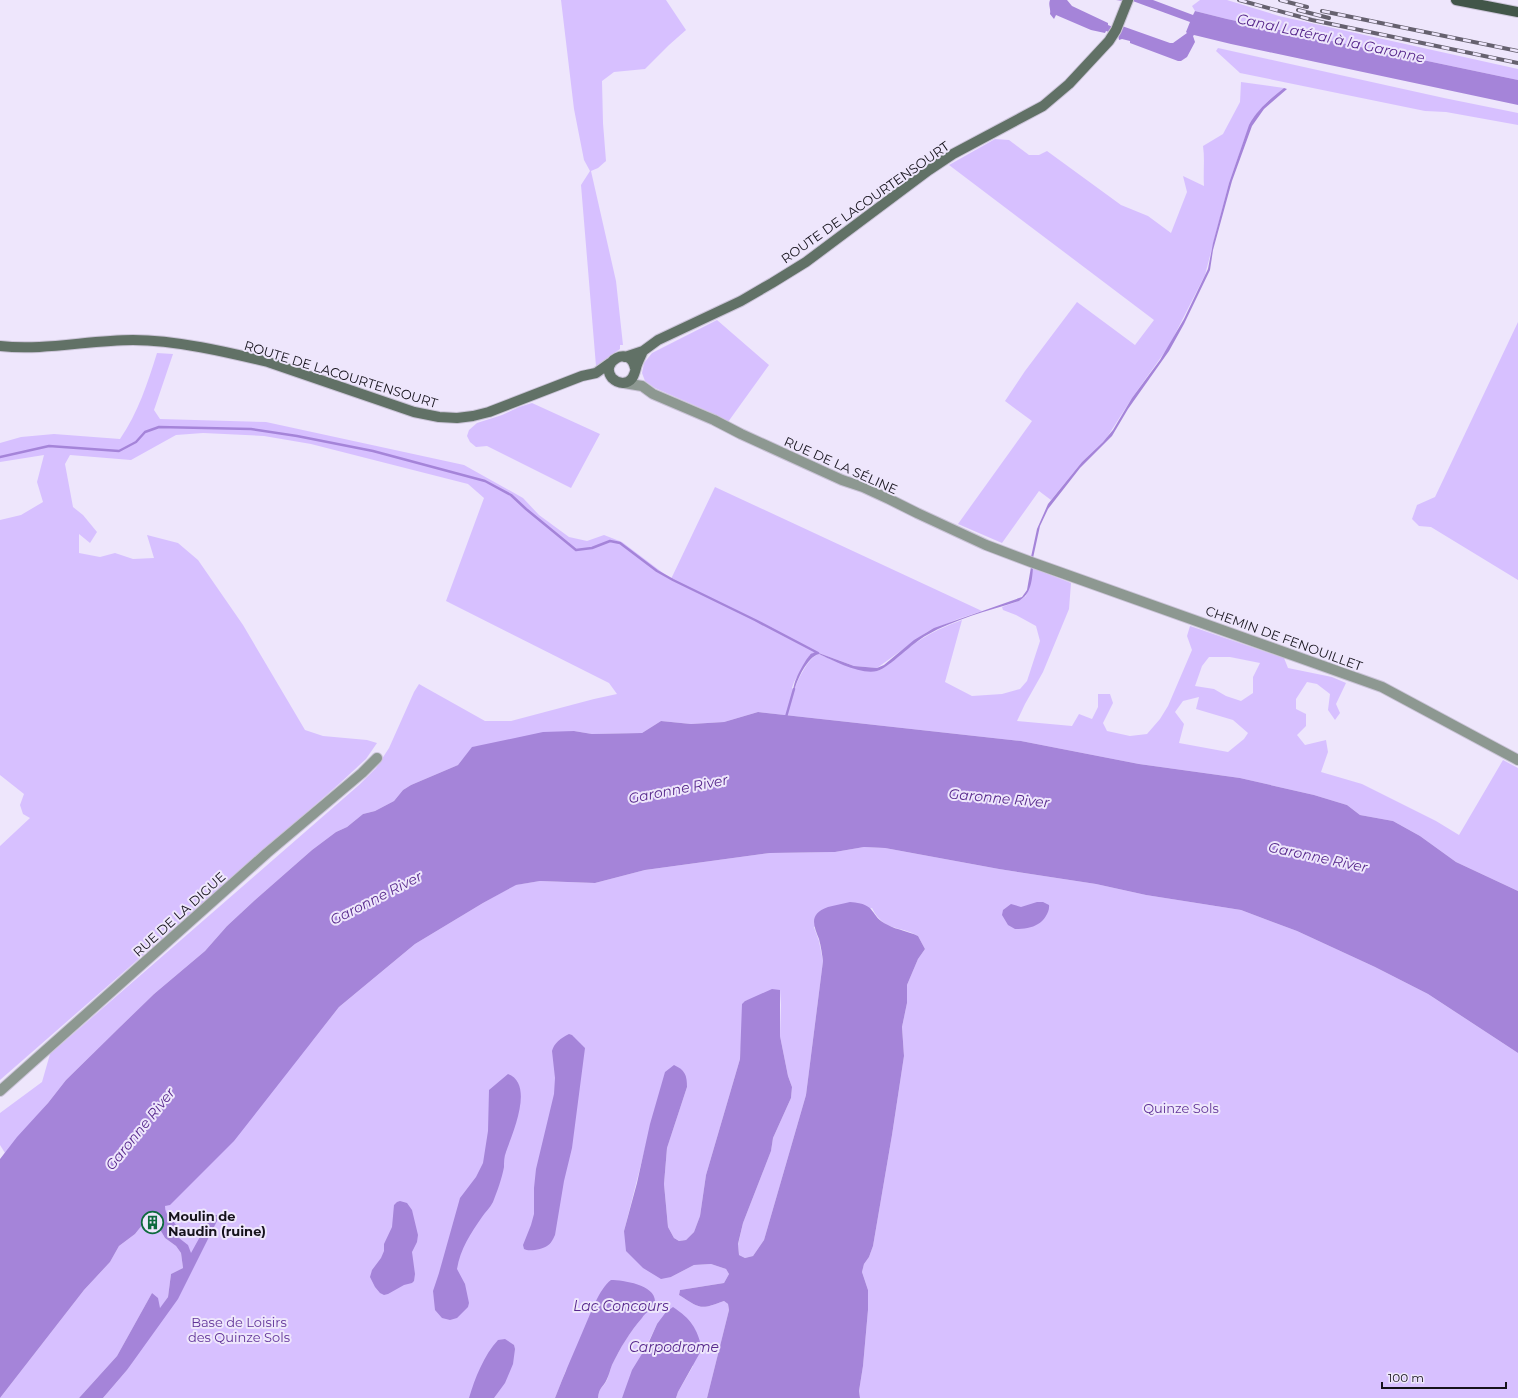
<svg xmlns="http://www.w3.org/2000/svg" width="1518" height="1398" font-family="Montserrat,sans-serif">
<style>
.green{fill:#d7c0ff;fill-rule:evenodd}
.water{fill:#a584d9}
.lines{fill:none;stroke-linecap:round;stroke-linejoin:round}
.stream{stroke:#a584d9;stroke-width:2.5}
.minor-casing{stroke:#cbc4d8;stroke-width:12}
.tertiary-casing{stroke:#cbc4d8;stroke-width:12}
.secondary-casing{stroke:#cbc4d8;stroke-width:12}
.primary-casing{stroke:#cbc4d8;stroke-width:12}
.minor{stroke:#8d9891;stroke-width:10}
.tertiary{stroke:#8d9891;stroke-width:10}
.secondary{stroke:#617166;stroke-width:10}
.primary{stroke:#425649;stroke-width:10}
.rail-casing{stroke:#66616f;stroke-width:4}
.rail{stroke:#eee6fc;stroke-width:2.5;stroke-dasharray:8;stroke-linecap:butt}
.labels{text-anchor:middle;stroke-width:4;stroke-linejoin:round;paint-order:stroke}
.street-label{font-size:13px;fill:#16131c;stroke:#eee6fc}
.park-label{font-size:13px;fill:#603397;stroke:#eee6fc}
.poi-label{font-size:13px;font-weight:bold;fill:#16131c;stroke:#eee6fc;text-anchor:start}
.water-label{font-size:14px;font-style:italic;fill:#57288c;stroke:#eee6fc}
</style>
<rect width="100%" height="100%" fill="#eee6fc"/>
<!-- green -->
<path class="green" d="M 561,0 L 666,0 L 686,30 L 669,45 L 645,69 L 614,72 L 602,81 L 603,123 L 606,161 L 598,168 L 591,171 L 616,281 L 623,345 L 620,345 L 620,349 L 596,366 L 581,185 L 590,171 L 584,160 L 574,109 Z
M 1200,0 L 1227,0 L 1279,16 L 1518,69 L 1518,80 L 1227,19 L 1195,11 L 1192,6 Z
M 1218,48 L 1444,98 L 1518,113 L 1518,125 L 1446,112 L 1425,111 L 1240,73 L 1216,51 Z
M 1241,82 L 1284,88 L 1268,101 L 1253,118 L 1244,140 L 1229,183 L 1205,275 L 1169,346 L 1132,398 L 1106,439 L 1082,462 L 1051,500 L 1039,491 L 1002,543 L 958,524 L 1032,421 L 1005,401 L 1025,371 L 1077,302 L 1135,345 L 1154,320 L 949,165 L 995,139 L 1009,140 L 1029,155 L 1039,155 L 1047,151 L 1121,205 L 1148,216 L 1171,233 L 1187,192 L 1183,176 L 1204,186 C 1203,172 1205,159 1203,146 L 1223,134 L 1240,102 Z
M 717,320 L 769,365 L 728,422 L 710,412 L 655,388 L 645,381 L 642,373 L 644,363 L 652,353 Z
M 1518,322 L 1518,580 L 1431,527 L 1419,526 L 1412,519 L 1417,505 L 1435,497 Z
M 157,353 L 173,354 L 154,410 L 160,419 L 266,422 L 464,465 L 523,498 L 539,515 L 569,537 L 587,541 L 604,535 L 622,542 L 671,579 L 715,487 L 982,611 L 958,619 L 927,632 L 877,668 L 854,666 L 816,652 L 810,655 L 794,682 L 792,688 L 794,690 C 798,680 808,657 819,654 C 836,661 856,672 875,671 C 883,671 889,663 895,658 C 918,640 934,630 962,620 L 945,682 L 972,696 L 1002,694 L 1020,689 L 1027,681 L 1040,641 L 1036,626 L 1016,615 L 1003,610 L 1002,607 L 1019,601 L 1026,596 L 1033,568 L 1071,583 L 1069,609 L 1043,672 L 1025,704 L 1017,721 L 1072,726 L 1079,714 L 1092,719 L 1098,707 L 1098,694 L 1110,694 L 1113,703 L 1103,723 L 1107,731 L 1130,736 L 1147,734 L 1160,719 L 1168,706 L 1192,650 L 1187,636 L 1190,626 L 1284,658 L 1288,668 L 1332,677 L 1346,683 L 1336,704 L 1340,713 L 1335,720 L 1328,710 L 1330,694 L 1317,684 L 1307,682 L 1296,699 L 1296,709 L 1306,714 L 1306,726 L 1297,735 L 1305,745 L 1326,740 L 1328,752 L 1321,772 L 1362,784 L 1436,821 L 1459,835 L 1503,760 L 1518,768 L 1518,891 L 1456,862 L 1420,836 L 1393,821 L 1360,815 L 1347,805 L 1314,795 L 1240,778 L 1139,764 L 1021,741 L 758,712 L 724,722 L 691,724 L 661,721 L 642,733 L 592,734 L 574,731 L 473,747 L 458,765 L 411,785 L 403,790 L 394,801 L 375,811 L 363,814 L 347,827 L 336,832 L 312,850 L 255,900 L 227,926 L 205,951 L 154,994 L 121,1026 L 66,1080 L 48,1103 L 5,1153 L 0,1145 L 0,1113 L 42,1082 L 50,1054 L 359,785 L 376,768 L 389,748 L 414,692 L 419,684 L 485,721 L 511,721 L 594,699 L 617,694 L 609,683 L 446,601 L 484,498 L 468,484 L 311,444 L 264,436 L 203,433 L 176,435 L 131,460 L 70,455 L 65,464 L 73,507 L 83,515 L 97,532 L 90,543 L 79,534 L 79,553 L 100,557 L 115,553 L 133,559 L 154,558 L 147,535 L 178,543 L 198,560 L 243,625 L 305,730 L 323,736 L 367,740 L 377,743 L 366,759 L 339,784 L 0,1080 L 0,846 L 30,818 L 23,814 L 20,805 L 24,794 L 0,775 L 0,520 L 21,515 L 43,502 L 37,482 L 44,455 L 0,462 L 0,443 L 21,437 L 54,434 L 120,439 C 138,413 148,382 157,353 ZM 1209,657 L 1230,657 L 1260,663 L 1253,677 L 1253,693 L 1241,701 L 1226,696 L 1214,689 L 1195,686 L 1202,666 ZM 1199,697 L 1196,709 L 1233,720 L 1248,733 L 1244,739 L 1228,752 L 1179,743 L 1184,724 L 1175,712 L 1183,701 Z
M 532,403 L 600,434 L 571,488 L 487,446 L 476,447 L 470,442 L 467,436 L 469,430 L 477,423 L 502,415 L 519,407 Z
M 864,847 L 885,848 L 999,869 L 1096,884 L 1146,895 L 1241,910 L 1297,931 L 1375,967 L 1428,994 L 1518,1053 L 1518,1398 L 860,1398 L 859,1391 L 863,1366 L 868,1310 L 868,1290 L 862,1272 L 864,1264 L 869,1257 L 873,1246 L 892,1135 L 904,1056 L 902,1027 L 907,1003 L 907,985 L 918,959 L 925,949 L 918,936 C 899,925 884,932 872,908 L 814,927 L 819,941 L 823,961 L 806,1095 L 764,1240 L 753,1256 L 745,1258 L 739,1255 L 738,1245 L 743,1223 L 771,1151 L 773,1138 L 791,1098 L 792,1087 L 788,1076 L 780,1036 L 781,1005 L 780,990 L 745,1001 L 740,1059 L 706,1175 L 700,1216 L 694,1232 L 686,1240 L 679,1241 L 674,1238 L 668,1227 L 664,1184 L 667,1148 L 687,1087 L 666,1072 C 650,1125 638,1178 624,1231 L 671,1277 L 694,1265 L 711,1264 L 726,1269 L 729,1274 L 724,1283 L 680,1290 L 679,1295 C 701,1309 700,1310 724,1301 L 728,1304 L 729,1310 L 707,1398 L 676,1398 L 678,1392 L 693,1366 L 657,1324 L 622,1398 L 598,1398 C 599,1387 603,1388 607,1380 C 609,1375 610,1370 612,1365 C 623,1342 636,1322 654,1305 L 566,1370 L 555,1398 L 103,1398 L 127,1370 L 219,1215 L 215,1215 L 191,1254 L 177,1243 L 174,1222 L 165,1212 L 165,1206 L 313,1040 L 339,1007 L 415,944 L 483,903 L 515,885 L 540,881 L 595,883 L 645,870 L 770,853 L 835,852 Z
M 143,1224 L 158,1226 L 165,1238 L 176,1246 L 181,1253 L 183,1268 L 171,1274 L 168,1297 L 160,1309 L 152,1293 L 117,1356 L 79,1398 L 0,1398 L 84,1290 L 110,1262 L 119,1246 L 135,1234 Z"/>
<!-- water -->
<path class="water" d="M 1050,0 L 1067,0 L 1072,6 L 1108,23 L 1108,25 L 1120,30 L 1122,26 L 1170,43 L 1173,43 L 1187,33 L 1186,32 L 1190,22 L 1130,0 L 1123,1 L 1116,0 L 1153,0 L 1193,15 L 1195,11 L 1227,19 L 1518,80 L 1518,105 L 1231,44 L 1194,35 L 1193,36 L 1195,42 L 1187,57 L 1181,61 L 1178,61 L 1130,43 L 1130,41 L 1122,39 L 1119,40 L 1118,35 L 1106,31 L 1105,33 L 1091,30 L 1056,15 L 1054,19 L 1050,14 C 1051,9 1048,5 1050,0 Z
M 1284,88 L 1287,89 L 1264,109 L 1252,126 L 1232,181 L 1213,250 L 1210,270 L 1184,324 L 1169,351 L 1128,409 L 1112,436 L 1080,468 L 1048,509 L 1040,526 L 1033,558 L 1031,557 L 1037,529 L 1048,504 L 1082,462 L 1103,442 L 1113,430 L 1132,398 L 1160,360 L 1184,319 L 1208,269 L 1213,243 L 1229,183 L 1249,125 C 1257,110 1270,99 1284,88 Z
M 1031,567 L 1033,568 C 1032,581 1031,594 1019,601 C 988,611 955,619 927,635 C 913,642 889,668 877,671 C 861,675 834,661 819,654 C 807,657 797,680 794,691 C 791,685 805,660 810,655 C 810,654 815,652 816,652 L 854,666 L 877,668 L 884,665 L 914,640 L 934,628 L 1022,597 L 1027,590 Z
M 758,712 L 1021,741 L 1139,764 L 1240,778 L 1314,795 L 1347,805 L 1360,815 L 1393,821 L 1420,836 L 1456,862 L 1518,891 L 1518,1053 L 1428,994 L 1375,967 L 1297,931 L 1241,910 L 1146,895 L 1096,884 L 999,869 L 885,848 L 864,847 L 835,852 L 770,853 L 645,870 L 595,883 L 540,881 L 516,885 L 483,903 L 415,944 L 339,1007 L 234,1141 L 170,1205 L 165,1206 C 165,1216 171,1217 176,1225 C 178,1230 177,1233 179,1238 L 188,1245 L 191,1253 L 212,1215 L 220,1215 L 178,1299 L 127,1370 L 103,1398 L 79,1398 L 117,1356 L 152,1293 L 158,1298 L 160,1308 L 168,1297 L 171,1274 L 183,1268 L 181,1253 L 176,1246 L 165,1238 L 158,1226 L 152,1233 L 143,1224 L 135,1234 L 119,1246 L 110,1262 L 84,1290 L 0,1398 L 0,1159 L 17,1137 L 48,1103 L 66,1080 L 121,1026 L 154,994 L 205,951 L 227,926 L 255,900 L 312,850 L 336,832 L 347,827 L 363,814 L 375,811 L 394,801 L 403,790 L 411,785 L 458,765 L 472,747 L 543,732 L 574,731 L 592,734 L 642,733 L 661,721 L 691,724 L 724,722 Z
M 850,902 C 879,904 868,916 888,925 C 897,930 908,931 918,936 L 925,949 L 918,959 L 907,985 L 907,1003 L 902,1027 L 904,1056 L 892,1135 L 873,1246 L 869,1257 L 864,1264 L 862,1272 L 868,1290 L 868,1310 L 863,1366 L 859,1391 L 860,1398 L 707,1398 L 729,1310 L 728,1304 L 724,1301 C 700,1310 701,1309 679,1295 L 680,1290 L 724,1283 L 729,1274 L 726,1269 L 711,1264 L 694,1265 L 671,1277 L 661,1279 L 643,1268 L 626,1251 L 624,1231 L 637,1183 L 650,1124 L 665,1072 L 674,1065 C 685,1070 687,1075 687,1087 L 667,1148 L 664,1184 L 668,1227 L 674,1238 L 679,1241 L 686,1240 L 694,1232 L 700,1216 L 706,1175 L 740,1059 L 742,1004 L 745,1001 L 772,989 L 780,990 L 780,1036 L 788,1076 L 792,1087 L 791,1098 L 773,1138 L 771,1151 L 743,1223 L 738,1244 L 739,1255 L 745,1258 L 753,1256 L 764,1240 L 806,1095 L 823,961 C 822,954 821,946 819,939 C 813,924 809,914 828,907 C 835,905 843,904 850,902 Z
M 1037,902 L 1043,902 L 1049,905 C 1050,911 1044,921 1038,924 C 1032,928 1022,929 1015,929 L 1008,925 L 1002,915 L 1003,910 L 1011,904 L 1021,907 Z
M 569,1034 L 572,1035 L 585,1048 L 572,1148 L 564,1181 L 555,1235 C 553,1239 551,1244 547,1246 C 543,1249 529,1252 524,1249 L 523,1245 L 531,1225 L 534,1214 L 534,1188 L 536,1169 L 554,1094 L 555,1078 L 552,1051 C 554,1043 561,1038 569,1034 Z
M 508,1074 C 535,1084 512,1134 506,1152 C 504,1157 504,1162 504,1167 C 502,1178 497,1192 493,1202 C 490,1208 485,1212 482,1217 C 471,1233 460,1249 457,1269 L 465,1284 L 469,1303 L 468,1307 L 457,1318 L 450,1320 L 442,1318 L 435,1310 L 433,1291 L 439,1273 L 460,1198 L 476,1177 L 483,1163 L 488,1131 L 489,1090 Z
M 400,1201 L 407,1203 L 412,1210 L 418,1235 L 417,1242 L 412,1252 L 415,1274 L 414,1281 L 412,1283 L 404,1285 L 388,1294 L 384,1295 L 380,1293 L 375,1287 L 370,1277 L 372,1270 L 381,1258 L 384,1251 L 384,1244 L 392,1227 L 394,1205 L 397,1202 Z
M 611,1280 C 623,1280 655,1285 655,1301 C 655,1307 645,1313 642,1318 C 630,1332 620,1348 612,1365 C 610,1370 609,1375 607,1379 C 603,1388 599,1387 598,1398 L 555,1398 C 564,1374 575,1350 585,1326 C 591,1313 599,1289 611,1280 Z
M 673,1307 C 691,1319 697,1328 702,1349 L 678,1392 L 676,1398 L 622,1398 L 632,1370 L 648,1344 L 657,1324 L 666,1312 Z
M 505,1339 L 514,1345 L 515,1349 L 513,1364 L 505,1383 L 494,1398 L 469,1398 C 475,1378 484,1355 498,1340 Z"/>
<g class="lines">
<!-- stream -->
<path class="stream" d="M 0,457 L 49,446 L 119,451 L 136,442 L 145,432 L 159,427 L 251,429 L 297,436 L 373,451 L 485,481 L 511,495 L 526,509 L 576,550 L 592,548 L 610,541 L 620,543 L 657,571 L 673,580 L 755,620 L 818,653
M 786,717 L 794,689"/>
<defs>
<path id="minor" d="M 0,1091 L 267,853 L 362,773 L 377,758"/>
<path id="tertiary" d="M 624,383 L 642,386 L 653,394 L 714,420 L 741,434 L 842,480 L 863,487 L 889,499 L 917,513 L 986,545 L 1031,562 L 1382,687 L 1518,760"/>
<path id="secondary" d="M 0,346 C 44,351 89,340 133,340 C 175,340 227,352 268,362 L 414,412 L 439,417 L 457,418 L 473,416 L 489,412 L 582,376 L 596,373 L 610,363
M 625,357 L 643,351 L 658,340 L 741,301 L 772,283 L 806,262 L 929,170 L 953,154 L 1043,106 L 1069,84 L 1109,41 L 1116,30 L 1128,0
M 635,368 C 630,344 599,362 612,378 C 615,381 618,383 623,383 C 632,382 634,376 636,368 C 637,363 641,356 643,351"/>
<path id="primary" d="M 1456,0 L 1518,12"/>
</defs>
<!-- minor casing -->
<use href="#minor" class="minor-casing"/>
<!-- tertiary casing -->
<use href="#tertiary" class="tertiary-casing"/>
<!-- secondary casing -->
<use href="#secondary" class="secondary-casing"/>
<!-- primary casing -->
<use href="#primary" class="primary-casing"/>
<!-- minor -->
<use href="#minor" class="minor"/>
<!-- tertiary -->
<use href="#tertiary" class="tertiary"/>
<!-- secondary -->
<use href="#secondary" class="secondary"/>
<!-- primary -->
<use href="#primary" class="primary"/>
<defs>
<path id="rail" d="M 1239,0 L 1312,20 L 1518,63
M 1280,0 L 1307,7
M 1298,10 L 1329,18
M 1322,11 L 1518,51"/>
</defs>
<!-- rail casing -->
<use href="#rail" class="rail-casing"/>
<!-- rail -->
<use href="#rail" class="rail"/>
</g>
<!-- icons -->
<defs>
<symbol id="building-ring" viewBox="-11 -11 22 22"><circle r="9.5" fill="#eee6fc" stroke="#0e6a3e" stroke-width="1.5"/><path d="M-4-6H4V6H1V3H-1V6H-4ZM-2.5-4.3h1.7v1.8h-1.7ZM.8-4.3h1.7v1.8H.8ZM-2.5-1h1.7V.8h-1.7ZM.8-1h1.7V.8H.8Z" fill="#0e6a3e"/></symbol>
</defs>
<g fill-rule="evenodd">
<use href="#building-ring" x="140" y="1210" width="25" height="25"/>
</g>
<g class="labels">
<!-- street labels -->
<g class="street-label">
<text transform="translate(865 202) rotate(-35)" y="5">ROUTE DE LACOURTENSOURT</text>
<text transform="translate(341 374) rotate(17)" y="5">ROUTE DE LACOURTENSOURT</text>
<text transform="translate(841 465) rotate(24)" y="5">RUE DE LA SÉLINE</text>
<text transform="translate(1284 638) rotate(20)" y="5">CHEMIN DE FENOUILLET</text>
<text transform="translate(179 914) rotate(-42)" y="5">RUE DE LA DIGUE</text>
</g>
<!-- park labels -->
<g class="park-label">
<text x="1181" y="1113">Quinze Sols</text>
<text x="239" y="1327">Base de Loisirs<tspan x="239" dy="15">des Quinze Sols</tspan></text>
</g>
<!-- poi labels -->
<g class="poi-label">
<text x="168" y="1221">Moulin de<tspan x="168" dy="15">Naudin (ruine)</tspan></text>
</g>
<!-- water labels -->
<g class="water-label">
<text transform="translate(1331 38) rotate(12)" y="5">Canal Latéral à la Garonne</text>
<text transform="translate(678 789) rotate(-11)" y="5">Garonne River</text>
<text transform="translate(999 798) rotate(5)" y="5">Garonne River</text>
<text transform="translate(1318 857) rotate(12)" y="5">Garonne River</text>
<text transform="translate(376 898) rotate(-27)" y="5">Garonne River</text>
<text transform="translate(140 1129) rotate(-51)" y="5">Garonne River</text>
<text x="621" y="1311">Lac Concours</text>
<text x="674" y="1352">Carpodrome</text>
</g>
</g>
<!-- scale -->
<path d="M1382 1382v6h124v-6" fill="none" stroke="#16131c" stroke-width="2"/>
<text x="1388" y="1382" font-size="12" fill="#16131c" stroke="#eee6fc" stroke-width="3" paint-order="stroke">100 m</text>
</svg>
